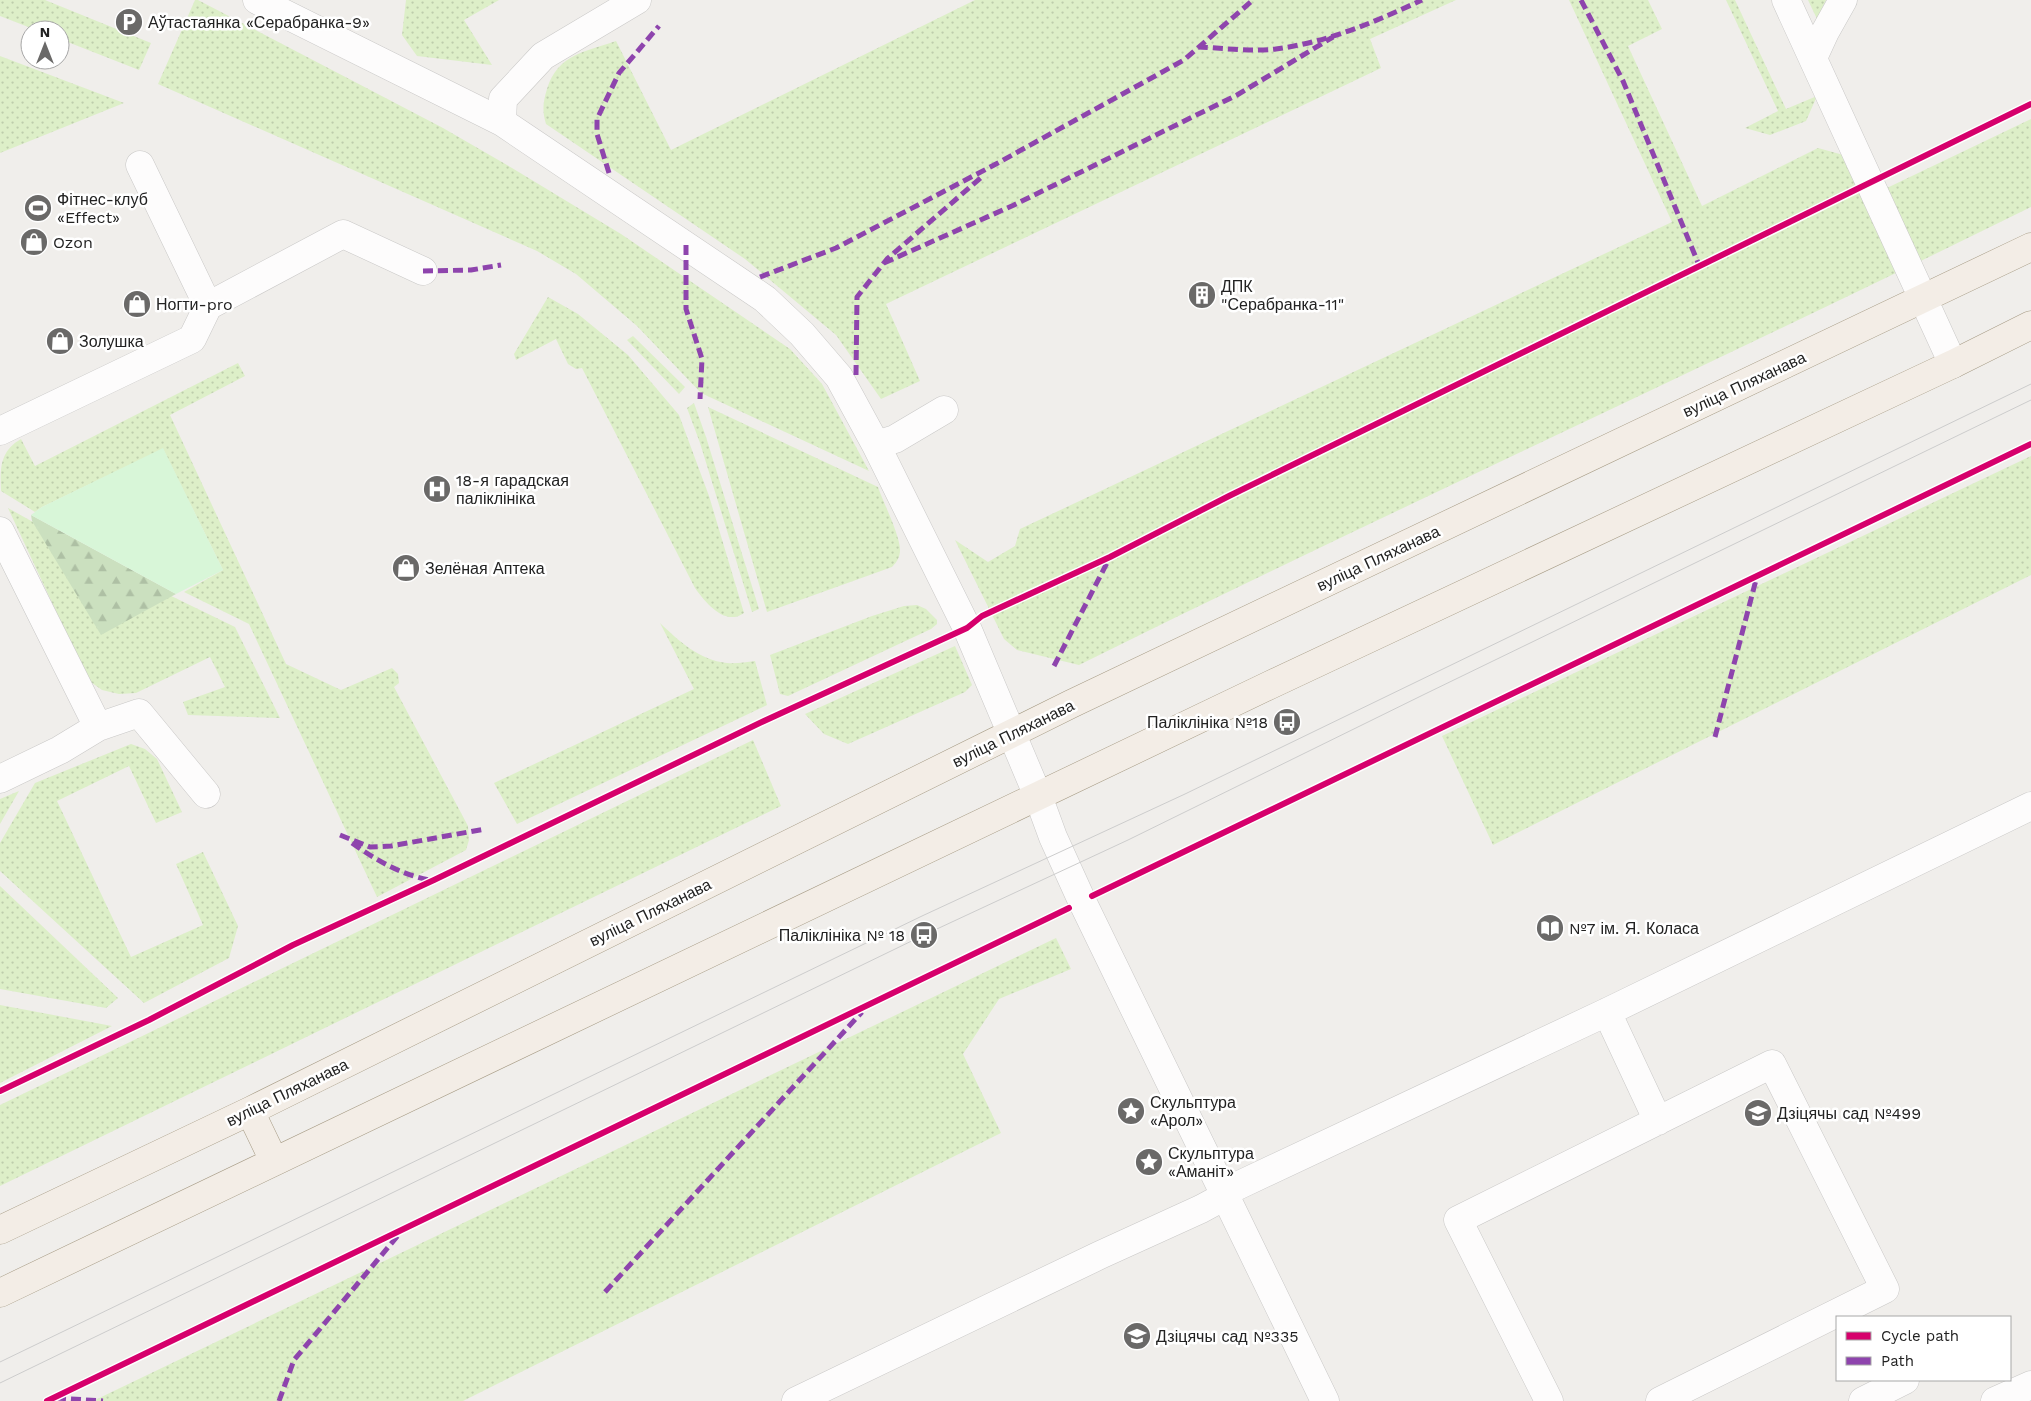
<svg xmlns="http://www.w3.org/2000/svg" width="2031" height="1401" font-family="'Work Sans',sans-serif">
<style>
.grass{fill:url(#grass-dots)}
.forest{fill:url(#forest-firs)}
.park{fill:#d8f6d8}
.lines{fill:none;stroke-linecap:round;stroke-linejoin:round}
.minor-casing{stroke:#c9c8c7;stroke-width:29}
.major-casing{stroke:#a79c86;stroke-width:29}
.minor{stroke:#fdfcfc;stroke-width:28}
.major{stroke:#f3ede6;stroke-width:28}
.tram{stroke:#ccc;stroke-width:1}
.quiet{stroke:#8e44ad;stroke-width:5;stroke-dasharray:10 5;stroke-linecap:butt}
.cycleway-casing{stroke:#fff;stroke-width:9}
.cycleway{stroke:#d6006c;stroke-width:6}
.labels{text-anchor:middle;stroke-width:5;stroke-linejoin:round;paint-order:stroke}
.poi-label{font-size:16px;fill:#222;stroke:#fff;text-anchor:start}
.street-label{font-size:16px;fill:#222;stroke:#fff}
</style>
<defs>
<pattern id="grass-dots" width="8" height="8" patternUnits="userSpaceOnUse" patternTransform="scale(1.25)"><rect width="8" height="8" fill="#ddefc8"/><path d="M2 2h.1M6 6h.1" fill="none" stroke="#bdcdac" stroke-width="1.8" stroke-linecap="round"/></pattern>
<pattern id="forest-firs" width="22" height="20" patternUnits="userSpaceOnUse" patternTransform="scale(1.25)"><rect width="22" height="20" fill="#cbe0bf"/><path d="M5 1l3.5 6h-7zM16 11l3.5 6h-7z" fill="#aec0a4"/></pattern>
</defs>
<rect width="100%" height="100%" fill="#f0eeeb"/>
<!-- grass -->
<path class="grass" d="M 0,0 L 45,0 L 151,43 L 139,70 L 60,39 L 60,30 L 36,30 L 0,16 Z
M 195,0 L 198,0 L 443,128 L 512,168 L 621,234 L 790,349 L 822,384 L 869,471 L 701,393 L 637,326 L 576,274 L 537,251 L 158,84 Z
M 406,0 L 499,0 L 464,20 L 492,65 L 417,56 L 402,35 Z
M 975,0 L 1456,0 L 1370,39 L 1381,68 L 886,304 L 920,381 L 881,399 L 836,335 L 745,259 L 546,124 C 542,111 543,102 547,89 C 558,54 585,52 616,41 L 671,150 Z
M 1569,0 L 1648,0 L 1662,29 L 1628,46 L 1702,206 L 1818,148 L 1847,156 L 1866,198 L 2031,119 L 2031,207 C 1715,363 1394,509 1079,665 L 1017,650 L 1004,639 L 955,540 L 988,562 L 1015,546 L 1020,529 L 1672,222 Z
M 1726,0 L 1735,0 L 1786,109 L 1817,96 L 1806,121 L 1770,135 L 1745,128 L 1778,111 Z
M 1808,0 L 1826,0 L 1817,19 Z
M 0,56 L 124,103 L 0,153 Z
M 548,297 L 578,314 L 628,355 L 679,415 L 709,496 L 744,613 C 725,627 705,602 695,588 L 582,368 L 576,369 L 568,364 L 556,339 L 516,360 L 514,354 Z
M 633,336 L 685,387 L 679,394 L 627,340 Z
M 238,363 L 245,376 L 170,415 L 286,664 L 341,690 L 392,668 L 398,674 L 399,683 L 394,687 L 468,826 L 469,840 L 466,850 L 377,897 L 249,624 L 184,592 L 223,570 L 163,449 L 42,507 L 35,512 L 1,491 C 0,468 0,451 21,439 L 35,466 Z
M 694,403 L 706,437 L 759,609 L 752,612 L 700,443 L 687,408 Z
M 708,407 L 878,487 C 883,502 900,535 900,550 C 900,557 897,562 892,567 L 767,612 Z
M 2031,456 L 2031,575 L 1493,845 L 1442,736 Z
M 8,508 L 124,573 L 235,627 L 280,718 L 188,715 L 183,702 L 225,687 L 210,657 L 136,693 L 119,694 L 102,690 L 88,680 Z
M 917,605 L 926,609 L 937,620 L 937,624 L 931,629 L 788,696 L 780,694 L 770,655 L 872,616 L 904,606 Z
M 660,623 C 679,641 699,660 727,663 C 736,664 746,662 755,661 L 767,705 L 517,824 L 494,783 L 694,689 Z
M 955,646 L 972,685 L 965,692 L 848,744 L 824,734 L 805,714 Z
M 753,740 L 781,806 L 0,1186 L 0,1105 Z
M 131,744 L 145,749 L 157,759 L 182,812 L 156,823 L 129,766 L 57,801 L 131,957 L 203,925 L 176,864 L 203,852 L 238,926 L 229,958 L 144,1003 L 0,871 L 0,843 L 35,783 Z
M 19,791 L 0,824 L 0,799 Z
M 0,886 L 118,998 L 106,1008 L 0,989 Z
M 1056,938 L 1071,969 L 999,999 L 963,1054 L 1001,1133 L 463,1401 L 93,1401 Z
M 0,1005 L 112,1026 L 0,1083 Z"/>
<!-- forest -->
<path class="forest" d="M 31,515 L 176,594 L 101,635 L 32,521 Z"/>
<!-- park -->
<path class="park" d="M 163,448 L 223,570 L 176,594 L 31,515 L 42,507 Z"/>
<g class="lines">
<defs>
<path id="minor" d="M 257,0 L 502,122 L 765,299 L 802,334 L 839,377 L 876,445 L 967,628 L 1038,796 L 1053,837 L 1082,901 L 1325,1401
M 1786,0 L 1953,364
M 1813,58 L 1825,32 L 1843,0
M 502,122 L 503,99 L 543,56 L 637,0
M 208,306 L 343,234 L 423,271
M 0,431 L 192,339 L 208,306 L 140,165
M 876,445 L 895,439 L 944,410
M 0,531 L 98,727
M 0,779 L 60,750 L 98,727 L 139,713 L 206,794
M 1607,1012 L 1658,1121
M 796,1401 L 1100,1255 L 1201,1209 L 1225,1196 L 1235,1187 L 1607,1012 L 2031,806
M 1549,1401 L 1458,1220 L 1772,1064 L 1885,1289 L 1660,1401
M 1863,1401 L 1905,1380
M 1995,1401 L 2031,1385"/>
<path id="major" d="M 250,1111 L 274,1161
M 0,1230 L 250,1111 L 1071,704 L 2031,247
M 0,1293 L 1270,685 L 1953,364 L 2031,325"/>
</defs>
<!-- minor casing -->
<use href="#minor" class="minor-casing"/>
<!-- major casing -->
<use href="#major" class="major-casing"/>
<!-- minor -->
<use href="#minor" class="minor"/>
<!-- major -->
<use href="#major" class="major"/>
<!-- tram -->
<path class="tram" d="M 0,1362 L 922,916 L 1185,794 L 2031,384
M 0,1383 L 924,935 L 1128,840 L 1425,694 L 2031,400"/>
<!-- quiet -->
<path class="quiet" d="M 1581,0 L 1623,81 L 1699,265
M 1198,47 C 1222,48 1253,52 1276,49 C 1328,42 1375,22 1422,0
M 609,173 L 597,134 L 597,119 L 619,73 L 659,26
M 686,245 L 686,309 L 702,359 L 700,399
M 884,263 L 1014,205 L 1237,95 L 1333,37
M 423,271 L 471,270 L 501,265
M 760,277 L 836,248 L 996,164 L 1184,60 L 1253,0
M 856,375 L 857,297 L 887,259 L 984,175
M 1054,666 L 1109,559
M 1715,737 L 1757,576
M 340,835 L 370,847 L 391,846 L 485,829
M 352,843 C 376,860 401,875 430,880
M 605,1292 L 862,1012
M 56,1398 L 103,1401
M 279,1401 L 294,1360 L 400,1233"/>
<defs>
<path id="cycleway" d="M 1092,896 L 2031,444
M 0,1091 L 149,1020 L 293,945 L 434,880 L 764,721 L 967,628 L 982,616 L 1110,557 L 1229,496 L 2031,104
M 47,1401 L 1069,908"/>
</defs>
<!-- cycleway casing -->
<use href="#cycleway" class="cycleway-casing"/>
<!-- cycleway -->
<use href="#cycleway" class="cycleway"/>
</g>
<!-- icons -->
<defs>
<symbol id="parking-disc" viewBox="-11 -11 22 22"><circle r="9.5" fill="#6a6968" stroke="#fff"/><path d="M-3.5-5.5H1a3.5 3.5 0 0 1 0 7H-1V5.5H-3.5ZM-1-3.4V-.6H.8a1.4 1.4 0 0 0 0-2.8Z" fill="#fff"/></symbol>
<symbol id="stadium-disc" viewBox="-11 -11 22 22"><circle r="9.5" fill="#6a6968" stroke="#fff"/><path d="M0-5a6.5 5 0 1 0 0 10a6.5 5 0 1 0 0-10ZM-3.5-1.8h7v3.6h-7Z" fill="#fff"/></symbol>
<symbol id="shop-disc" viewBox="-11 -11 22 22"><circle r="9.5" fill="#6a6968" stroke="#fff"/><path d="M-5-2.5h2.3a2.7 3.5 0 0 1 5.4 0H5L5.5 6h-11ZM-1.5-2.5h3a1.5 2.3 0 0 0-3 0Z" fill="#fff"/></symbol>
<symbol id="building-disc" viewBox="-11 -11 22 22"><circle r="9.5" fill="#6a6968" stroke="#fff"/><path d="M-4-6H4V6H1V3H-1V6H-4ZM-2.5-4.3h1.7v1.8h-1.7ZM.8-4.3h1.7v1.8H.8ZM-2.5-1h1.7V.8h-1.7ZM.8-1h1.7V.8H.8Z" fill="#fff"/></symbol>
<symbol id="hospital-disc" viewBox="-11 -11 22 22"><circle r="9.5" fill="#6a6968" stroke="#fff"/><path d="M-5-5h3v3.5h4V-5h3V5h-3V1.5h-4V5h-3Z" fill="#fff"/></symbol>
<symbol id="bus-disc" viewBox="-11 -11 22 22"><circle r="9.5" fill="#6a6968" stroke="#fff"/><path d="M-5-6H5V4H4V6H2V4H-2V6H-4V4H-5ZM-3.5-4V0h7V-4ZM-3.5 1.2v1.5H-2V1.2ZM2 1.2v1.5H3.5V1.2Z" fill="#fff"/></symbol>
<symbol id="library-disc" viewBox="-11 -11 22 22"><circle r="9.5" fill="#6a6968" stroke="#fff"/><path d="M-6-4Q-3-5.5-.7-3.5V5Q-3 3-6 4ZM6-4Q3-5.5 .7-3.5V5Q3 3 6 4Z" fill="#fff"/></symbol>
<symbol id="sight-disc" viewBox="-11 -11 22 22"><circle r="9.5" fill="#6a6968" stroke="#fff"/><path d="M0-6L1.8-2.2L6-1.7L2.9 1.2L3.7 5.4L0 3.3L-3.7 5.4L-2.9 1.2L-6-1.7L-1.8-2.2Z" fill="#fff"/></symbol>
<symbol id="school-disc" viewBox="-11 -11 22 22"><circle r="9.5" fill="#6a6968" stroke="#fff"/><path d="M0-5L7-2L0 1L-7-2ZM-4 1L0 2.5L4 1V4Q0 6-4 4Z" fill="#fff"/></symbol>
</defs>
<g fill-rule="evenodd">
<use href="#parking-disc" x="113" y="6" width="32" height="32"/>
<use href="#stadium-disc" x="22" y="192" width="32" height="32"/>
<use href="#shop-disc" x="18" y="226" width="32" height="32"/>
<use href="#building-disc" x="1186" y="279" width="32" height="32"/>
<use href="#shop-disc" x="121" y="288" width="32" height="32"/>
<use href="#shop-disc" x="44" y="325" width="32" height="32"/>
<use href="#hospital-disc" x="421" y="473" width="32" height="32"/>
<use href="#shop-disc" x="390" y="552" width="32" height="32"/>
<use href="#bus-disc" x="1271" y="706" width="32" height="32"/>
<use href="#library-disc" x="1534" y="912" width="32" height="32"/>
<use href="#bus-disc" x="908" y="919" width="32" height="32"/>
<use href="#sight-disc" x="1115" y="1095" width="32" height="32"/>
<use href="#school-disc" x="1742" y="1097" width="32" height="32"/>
<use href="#sight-disc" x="1133" y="1146" width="32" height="32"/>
<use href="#school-disc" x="1121" y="1320" width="32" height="32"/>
</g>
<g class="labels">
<!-- poi labels -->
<g class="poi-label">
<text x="148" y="28">Аўтастаянка «Серабранка-9»</text>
<text x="57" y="205">Фітнес-клуб<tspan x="57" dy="18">«Effect»</tspan></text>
<text x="53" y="248">Ozon</text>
<text x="1221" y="292">ДПК<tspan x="1221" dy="18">"Серабранка-11"</tspan></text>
<text x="156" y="310">Ногти-pro</text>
<text x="79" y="347">Золушка</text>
<text x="456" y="486">18-я гарадская<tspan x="456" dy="18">паліклініка</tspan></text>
<text x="425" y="574">Зелёная Аптека</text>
<text x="1268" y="728" text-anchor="end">Паліклініка №18</text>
<text x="1569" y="934">№7 ім. Я. Коласа</text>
<text x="905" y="941" text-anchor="end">Паліклініка № 18</text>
<text x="1150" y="1108">Скульптура<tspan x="1150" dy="18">«Арол»</tspan></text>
<text x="1777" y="1119">Дзіцячы сад №499</text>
<text x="1168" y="1159">Скульптура<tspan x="1168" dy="18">«Аманіт»</tspan></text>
<text x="1156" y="1342">Дзіцячы сад №335</text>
</g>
<!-- street labels -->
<g class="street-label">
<text transform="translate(1744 384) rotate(-25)" y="6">вуліца Пляханава</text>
<text transform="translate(1378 558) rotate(-25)" y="6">вуліца Пляханава</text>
<text transform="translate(1013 733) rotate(-26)" y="6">вуліца Пляханава</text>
<text transform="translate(650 912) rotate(-26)" y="6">вуліца Пляханава</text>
<text transform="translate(287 1092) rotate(-26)" y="6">вуліца Пляханава</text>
</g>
</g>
<!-- legend -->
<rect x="1836" y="1316" width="175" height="65" fill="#ffffff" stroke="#a7a7a7"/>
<rect x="1846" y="1332" width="25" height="8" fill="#d6006c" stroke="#a7a7a7"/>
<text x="1881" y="1341" font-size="15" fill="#222222">Cycle path</text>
<rect x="1846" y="1357" width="25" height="8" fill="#8e44ad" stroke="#a7a7a7"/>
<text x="1881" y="1366" font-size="15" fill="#222222">Path</text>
<!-- north arrow -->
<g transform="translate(45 45)"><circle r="24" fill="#ffffff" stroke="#a7a7a7"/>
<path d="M0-4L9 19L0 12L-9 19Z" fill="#6a6968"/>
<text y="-8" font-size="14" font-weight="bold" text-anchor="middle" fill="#222222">N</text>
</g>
</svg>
